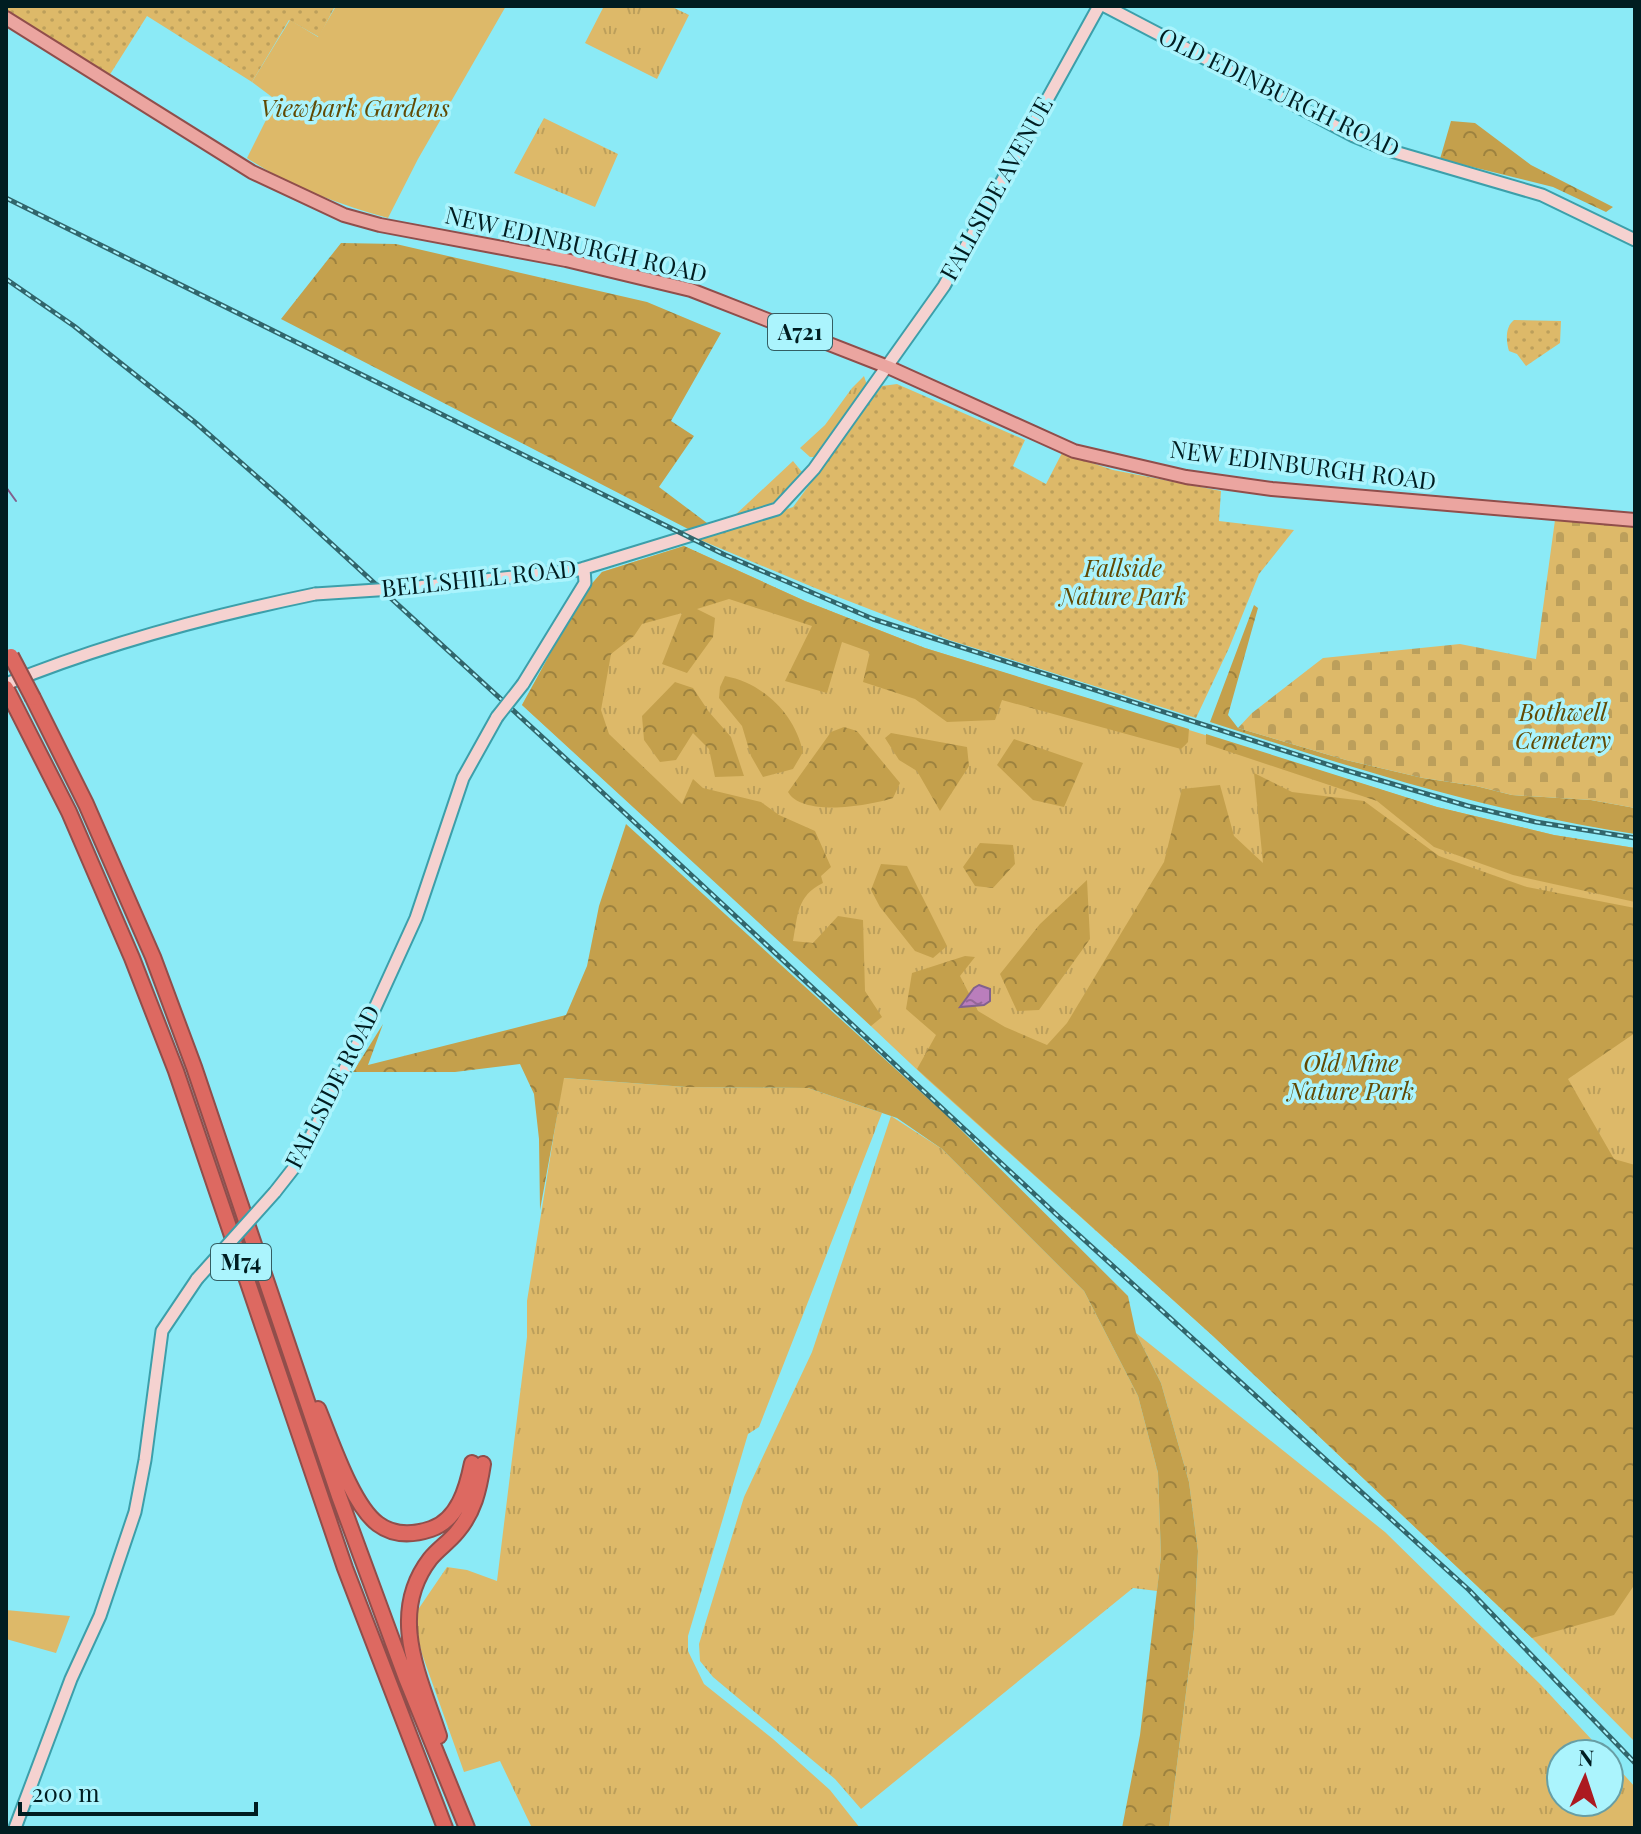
<svg xmlns="http://www.w3.org/2000/svg" width="1641" height="1834" font-family="'Playfair Display',serif">
<style>
.grass{fill:url(#grass-tufts)}
.forest{fill:url(#forest-crowns)}
.cemetery{fill:url(#cemetery-stones)}
.park{fill:url(#park-dots)}
.garden{fill:#ddb969}
.water{fill:url(#water-ripples);stroke:#82618e;stroke-width:2}
.lines{fill:none;stroke-linecap:round;stroke-linejoin:round}
.stream{stroke:#82618e;stroke-width:2}
.secondary-casing{stroke:#3c9faa;stroke-width:15}
.primary-casing{stroke:#904e4b;stroke-width:16}
.highway-casing{stroke:#904e4b;stroke-width:18}
.secondary{stroke:#f5d2d0;stroke-width:11}
.primary{stroke:#eba5a0;stroke-width:12}
.highway{stroke:#dd6961;stroke-width:14}
.rail-casing{stroke:#31666c;stroke-width:5}
.rail{stroke:#abf4fd;stroke-width:2;stroke-dasharray:6;stroke-linecap:butt}
.secondary-bridge-casing{stroke:#3c9faa;stroke-width:15;stroke-linecap:butt}
.highway-bridge-casing{stroke:#904e4b;stroke-width:18;stroke-linecap:butt}
.secondary-bridge{stroke:#f5d2d0;stroke-width:11}
.highway-bridge{stroke:#dd6961;stroke-width:14}
.labels{text-anchor:middle;stroke-width:7;stroke-linejoin:round;paint-order:stroke}
.shield{fill:#abf4fd;stroke:#335e63;stroke-width:2}
.shield-label{font-size:22px;font-weight:bold;fill:#001d21}
.street-label{font-size:24px;fill:#001d21;stroke:#abf4fd}
.park-label{font-size:24px;font-style:italic;fill:#614903;stroke:#abf4fd}
</style>
<defs>
<pattern id="grass-tufts" width="24" height="20" patternUnits="userSpaceOnUse" patternTransform="scale(2)"><rect width="24" height="20" fill="#ddb969"/><path d="M3 7l-1-3M5 7V3M7 7l1-3M15 17l-1-3M17 17v-4M19 17l1-3" fill="none" stroke="#bc9f5b"/></pattern>
<pattern id="forest-crowns" width="20" height="18" patternUnits="userSpaceOnUse" patternTransform="scale(2)"><rect width="20" height="18" fill="#c4a04c"/><path d="M2 6a3 3 0 1 1 6 0M12 15a3 3 0 1 1 6 0" fill="none" stroke="#9d823f"/></pattern>
<pattern id="cemetery-stones" width="16" height="16" patternUnits="userSpaceOnUse" patternTransform="scale(2)"><rect width="16" height="16" fill="#ddb969"/><path d="M2 7V4a2 2 0 0 1 4 0v3zM10 15v-3a2 2 0 0 1 4 0v3z" fill="#bc9f5b"/></pattern>
<pattern id="park-dots" width="8" height="8" patternUnits="userSpaceOnUse" patternTransform="scale(2)"><rect width="8" height="8" fill="#ddb969"/><path d="M2 2h.1M6 6h.1" fill="none" stroke="#bc9f5b" stroke-width="1.8" stroke-linecap="round"/></pattern>
<pattern id="water-ripples" width="26" height="14" patternUnits="userSpaceOnUse" patternTransform="scale(2)"><rect width="26" height="14" fill="#ba7ebc"/><path d="M2 4q2-2 4 0t4 0M15 11q2-2 4 0t4 0" fill="none" stroke="#956798"/></pattern>
</defs>
<rect width="100%" height="100%" fill="#8beaf6"/>
<!-- grass -->
<path class="grass" d="M 604,6 L 670,6 L 689,15 L 657,79 L 585,43 Z
M 544,118 L 618,154 L 595,207 L 514,173 Z
M 864,376 L 868,388 L 821,450 L 815,457 L 810,457 L 800,448 L 825,425 L 852,388 Z
M 793,461 L 802,472 C 794,501 758,509 733,517 Z
M 684,546 L 805,601 L 925,648 L 1437,807 L 1554,835 L 1635,848 L 1635,1742 L 1532,1638 L 1213,1336 L 928,1080 L 787,947 L 522,705 L 583,594 L 602,572 Z
M 563,1078 L 686,1087 L 808,1088 L 882,1113 L 759,1427 L 748,1434 L 688,1636 L 688,1651 L 704,1684 L 773,1739 L 830,1790 L 860,1828 L 532,1828 L 500,1761 L 464,1772 L 422,1654 L 413,1617 L 447,1567 L 467,1570 L 497,1581 L 527,1337 L 527,1301 Z
M 891,1116 L 942,1149 L 1084,1291 L 1138,1396 L 1158,1473 L 1161,1556 L 1157,1591 L 1133,1588 L 861,1809 L 835,1779 L 713,1677 L 700,1661 L 699,1644 L 744,1497 L 812,1352 Z
M 1136,1333 L 1385,1532 L 1541,1685 L 1605,1754 L 1561,1754 L 1561,1802 L 1609,1802 L 1609,1758 L 1635,1787 L 1635,1828 L 1169,1828 L 1194,1629 L 1198,1551 L 1189,1482 L 1161,1383 Z"/>
<!-- forest -->
<path class="forest" d="M 1451,121 L 1475,123 L 1531,165 L 1613,207 L 1606,212 L 1553,187 L 1440,159 Z
M 341,243 L 396,244 L 647,302 L 721,333 L 671,421 L 694,436 L 659,487 L 707,523 L 690,530 L 281,319 Z
M 684,546 L 805,601 L 925,648 L 1189,729 L 1188,742 L 1181,749 L 1002,700 L 995,720 L 947,722 L 915,699 L 863,682 L 870,652 L 842,642 L 827,693 L 785,681 L 812,626 L 729,599 L 697,609 L 715,618 L 713,637 L 687,673 L 662,664 L 682,613 L 642,624 L 634,636 L 611,654 L 601,710 L 609,734 L 682,804 L 693,779 L 703,788 L 761,802 L 779,815 L 815,831 L 831,867 L 821,876 L 823,883 C 796,896 798,916 793,941 L 813,943 L 838,916 L 863,920 L 865,991 L 882,1017 L 871,1026 L 522,705 L 583,594 L 602,572 Z
M 1254,605 L 1258,608 L 1228,715 L 1238,728 L 1346,760 L 1423,778 L 1476,786 L 1512,795 L 1591,800 L 1635,808 L 1635,834 C 1490,812 1349,767 1210,722 Z
M 725,676 C 763,683 795,714 803,752 L 793,769 L 763,777 L 751,756 L 742,726 L 719,698 L 720,687 Z
M 675,682 L 693,688 L 709,712 L 731,737 L 744,776 L 715,777 L 709,749 L 693,733 L 676,760 L 660,762 L 644,740 L 642,716 Z
M 844,727 L 857,731 L 900,783 L 893,798 C 869,806 802,817 788,792 L 831,732 Z
M 891,733 L 967,747 L 969,766 L 940,811 L 917,771 L 899,760 L 885,738 Z
M 1206,734 L 1437,807 L 1554,835 L 1635,848 L 1635,902 L 1513,875 L 1434,847 L 1377,801 L 1206,744 Z
M 1014,739 L 1083,763 L 1064,807 L 1033,800 L 997,765 Z
M 1254,773 L 1292,792 L 1364,801 L 1439,856 L 1527,887 L 1635,908 L 1635,1033 L 1568,1079 L 1614,1159 L 1635,1165 L 1635,1584 L 1614,1615 L 1532,1638 L 1213,1336 L 917,1069 L 936,1035 L 906,1009 L 912,973 L 965,956 L 975,957 L 960,976 L 978,1011 L 1005,1027 L 1047,1045 L 1067,1023 L 1164,862 L 1182,789 L 1220,785 L 1234,836 L 1263,863 Z
M 626,824 L 945,1114 L 1128,1296 L 1136,1333 L 1161,1383 L 1189,1482 L 1198,1551 L 1194,1629 L 1169,1828 L 1122,1828 L 1140,1735 L 1161,1556 L 1158,1473 L 1138,1396 L 1084,1291 L 942,1149 L 897,1118 L 808,1088 L 686,1087 L 564,1078 L 540,1210 L 539,1139 L 534,1094 L 520,1064 L 455,1072 L 353,1072 L 383,1024 L 368,1065 L 566,1015 L 587,966 L 599,906 Z
M 980,843 L 1013,845 L 1015,864 L 993,888 L 975,886 L 963,867 Z
M 881,864 L 907,866 L 947,946 L 933,958 L 915,951 L 880,907 L 871,890 Z
M 1087,880 L 1090,939 L 1039,1010 L 1017,1011 L 1000,974 L 1040,924 Z"/>
<!-- cemetery -->
<path class="cemetery" d="M 1555,520 L 1635,527 L 1635,808 L 1591,800 L 1512,795 L 1476,786 L 1423,778 L 1346,760 L 1238,728 L 1252,713 L 1323,658 L 1460,644 L 1536,659 Z"/>
<!-- park -->
<path class="park" d="M 6,6 L 336,7 L 382,6 L 334,8 L 319,37 L 289,20 L 252,82 L 147,16 L 109,76 L 46,40 L 6,12 Z
M 1514,320 L 1561,321 L 1560,343 L 1526,366 L 1517,354 L 1509,351 C 1506,341 1505,327 1514,320 Z
M 897,384 L 1025,440 L 1013,466 L 1046,484 L 1062,453 L 1113,470 L 1221,491 L 1219,521 L 1294,530 L 1259,574 L 1229,648 L 1196,718 L 949,640 L 815,588 L 698,539 L 793,507 L 882,386 Z"/>
<!-- garden -->
<path class="garden" d="M 336,6 L 506,6 L 418,159 L 388,218 C 338,204 291,187 247,158 L 276,100 L 252,82 L 290,20 L 318,37 Z
M 6,1610 L 70,1616 L 56,1653 L 6,1639 Z"/>
<!-- water -->
<path class="water" d="M 979,985 L 990,989 L 990,1001 L 984,1005 L 960,1007 L 974,988 Z"/>
<g class="lines">
<!-- stream -->
<path class="stream" d="M 6,487 L 16,501"/>
<defs>
<path id="secondary" d="M 1105,6 L 1354,136 L 1388,150 L 1542,195 L 1635,240
M 408,588 L 578,570 L 777,509 L 814,469 L 944,286 L 1099,6
M 6,684 C 106,643 209,616 315,594
M 523,684 L 585,583 L 584,568
M 275,1192 L 293,1169 L 308,1142 L 369,1021 L 416,918 L 463,778 L 497,717
M 15,1828 L 71,1679 L 100,1616 L 135,1512 L 145,1460 L 162,1331 L 197,1279"/>
<path id="primary" d="M 6,18 L 252,172 L 344,215 L 380,225 L 566,260 L 691,290 L 888,367 L 1074,451 L 1186,477 L 1272,489 L 1635,520"/>
<path id="highway" d="M 6,688 L 69,812 L 132,958 L 176,1071 L 345,1568 L 445,1828
M 33,698 L 86,804 L 153,957 L 194,1067 L 339,1496 L 406,1678 L 467,1828
M 318,1409 C 331,1440 352,1505 378,1524 C 394,1536 413,1535 431,1529 C 458,1520 467,1488 472,1463
M 439,1736 C 420,1677 387,1615 430,1559 C 438,1549 449,1542 457,1532 C 474,1512 479,1490 483,1464"/>
</defs>
<!-- secondary casing -->
<use href="#secondary" class="secondary-casing"/>
<!-- primary casing -->
<use href="#primary" class="primary-casing"/>
<!-- highway casing -->
<use href="#highway" class="highway-casing"/>
<!-- secondary -->
<use href="#secondary" class="secondary"/>
<!-- primary -->
<use href="#primary" class="primary"/>
<!-- highway -->
<use href="#highway" class="highway"/>
<defs>
<path id="rail" d="M 6,198 L 723,554 L 873,619 L 1345,770 L 1468,806 L 1536,822 L 1635,838
M 6,279 L 74,326 L 196,423 L 287,503 L 588,779 L 1058,1216 L 1469,1590 L 1635,1763"/>
</defs>
<!-- rail casing -->
<use href="#rail" class="rail-casing"/>
<!-- rail -->
<use href="#rail" class="rail"/>
<defs>
<path id="secondary-bridge" d="M 315,594 L 408,588
M 497,717 L 523,684
M 197,1279 L 275,1192"/>
<path id="highway-bridge" d="M 11,656 L 33,698"/>
</defs>
<!-- secondary-bridge casing -->
<use href="#secondary-bridge" class="secondary-bridge-casing"/>
<!-- highway-bridge casing -->
<use href="#highway-bridge" class="highway-bridge-casing"/>
<!-- secondary-bridge -->
<use href="#secondary-bridge" class="secondary-bridge"/>
<!-- highway-bridge -->
<use href="#highway-bridge" class="highway-bridge"/>
</g>
<g class="labels">
<!-- shield labels -->
<g class="shield">
<rect x="768" y="314" width="64" height="36" rx="6"/>
<rect x="211" y="1244" width="60" height="36" rx="6"/>
</g>
<g class="shield-label">
<text x="800" y="340">A721</text>
<text x="241" y="1270">M74</text>
</g>
<!-- street labels -->
<g class="street-label">
<text transform="translate(1279 93) rotate(26)" y="8">OLD EDINBURGH ROAD</text>
<text transform="translate(997 189) rotate(-61)" y="8">FALLSIDE AVENUE</text>
<text transform="translate(576 245) rotate(13)" y="8">NEW EDINBURGH ROAD</text>
<text transform="translate(1303 466) rotate(7)" y="8">NEW EDINBURGH ROAD</text>
<text transform="translate(479 579) rotate(-6)" y="8">BELLSHILL ROAD</text>
<text transform="translate(333 1087) rotate(-63)" y="8">FALLSIDE ROAD</text>
</g>
<!-- park labels -->
<g class="park-label">
<text x="355" y="117">Viewpark Gardens</text>
<text x="1123" y="577">Fallside<tspan x="1123" dy="28">Nature Park</tspan></text>
<text x="1563" y="721">Bothwell<tspan x="1563" dy="28">Cemetery</tspan></text>
<text x="1351" y="1072">Old Mine<tspan x="1351" dy="28">Nature Park</tspan></text>
</g>
</g>
<!-- border -->
<rect width="1641" height="1834" fill="none" stroke="#001d21" stroke-width="16"/>
<!-- north arrow -->
<g transform="translate(1585 1778) rotate(3)"><circle r="38" fill="#abf4fd" stroke="#679ea5" stroke-width="2"/>
<path d="M0-6L14 30L0 20L-14 30Z" fill="#ac1a20"/>
<text y="-12" font-size="22" font-weight="bold" text-anchor="middle" fill="#001d21">N</text>
</g>
<!-- scale -->
<path d="M20 1802v12h236v-12" fill="none" stroke="#001d21" stroke-width="4"/>
<text x="32" y="1802" font-size="24" fill="#001d21" stroke="#abf4fd" stroke-width="6" paint-order="stroke">200 m</text>
</svg>
